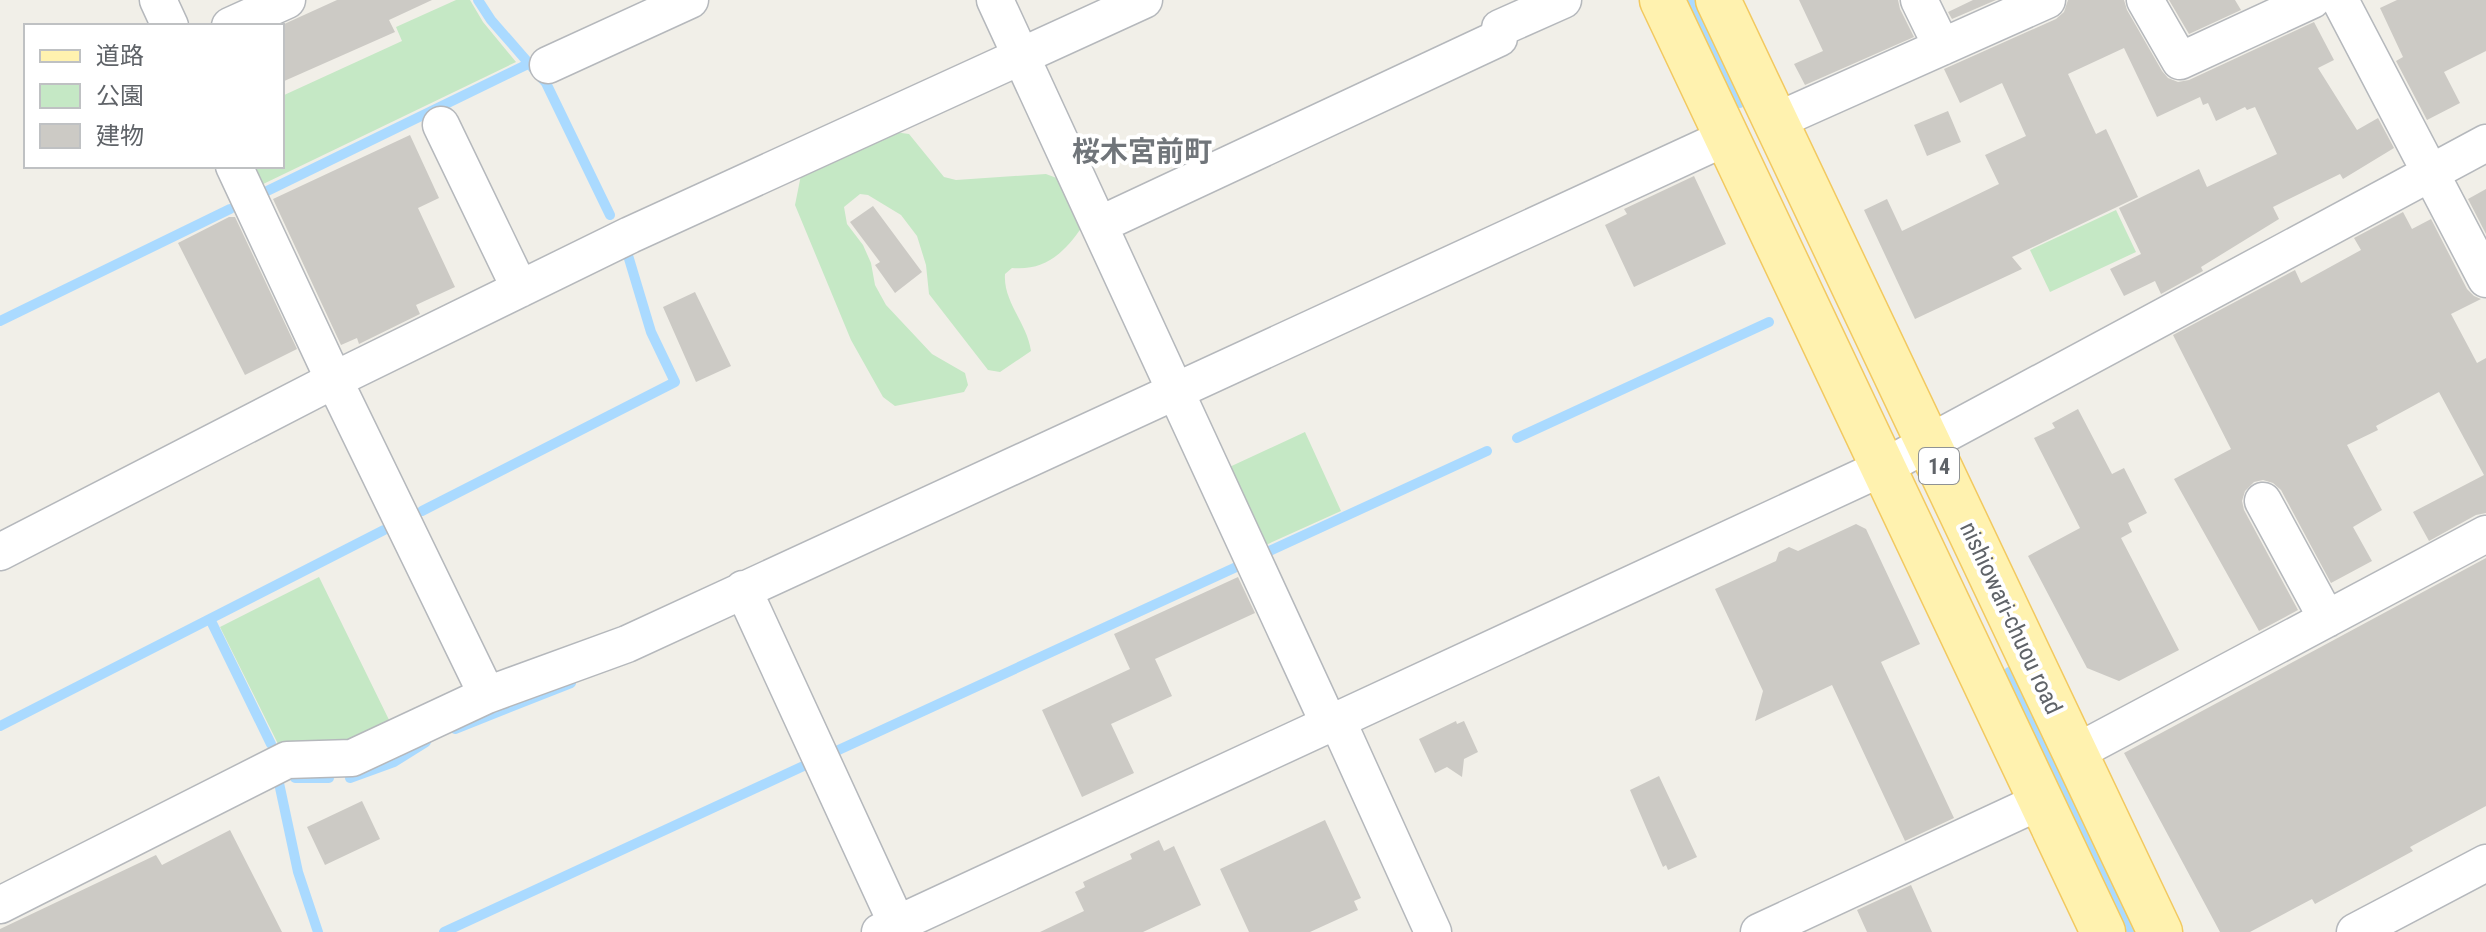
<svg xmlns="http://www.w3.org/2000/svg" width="2486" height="932" font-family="'Roboto Condensed','Noto Sans JP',sans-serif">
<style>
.green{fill:#c5e8c5}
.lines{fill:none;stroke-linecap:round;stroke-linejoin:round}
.stream{stroke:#aadaff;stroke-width:10}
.building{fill:#cccac5}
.minor-casing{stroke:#b5b8bc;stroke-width:39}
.major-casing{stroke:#f2c960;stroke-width:47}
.minor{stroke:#fff;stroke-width:36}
.major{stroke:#fff2af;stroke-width:44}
.labels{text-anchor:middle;stroke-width:8;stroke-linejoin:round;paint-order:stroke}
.shield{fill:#fff;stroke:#8f9295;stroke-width:2}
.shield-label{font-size:22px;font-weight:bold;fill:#5f6368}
.street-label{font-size:24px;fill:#5f6368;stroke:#fff}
.quarter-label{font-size:28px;font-weight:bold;fill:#70757a;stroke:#fff}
</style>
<rect width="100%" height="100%" fill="#f1efe8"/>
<!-- green -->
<path class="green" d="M 456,0 L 470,0 L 483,22 L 516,62 L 257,187 L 247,166 L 282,166 L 282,96 L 402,41 L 396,27 Z
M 894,132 L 909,134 L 944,177 L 956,180 L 1046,174 L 1062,180 L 1082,227 C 1064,253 1045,271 1012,268 L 1005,274 C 1003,302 1027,323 1031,351 L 1000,372 L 988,370 L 929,294 L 926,265 L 917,236 L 901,215 L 868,195 L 860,194 L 844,207 L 847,224 L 863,245 L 871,263 L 875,285 L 886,305 L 932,354 L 965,373 L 968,385 L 964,392 L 895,406 L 883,397 L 851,340 L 795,205 L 801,175 Z
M 2116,210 L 2136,252 L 2050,292 L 2030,250 Z
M 1305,432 L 1341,511 L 1259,548 L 1223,470 Z
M 319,577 L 392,726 L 341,745 L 279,746 L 220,627 Z"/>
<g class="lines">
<!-- stream -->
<path class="stream" d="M 478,0 L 491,20 L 546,83 L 610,215
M 1692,0 L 1740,103
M 263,193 L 528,64
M 0,321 L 230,209
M 1517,438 L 1769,322
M 422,511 L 675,382 L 651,332 L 627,252
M 1263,554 L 1487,451
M 210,619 L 271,744
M 2009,672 L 2132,932
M 0,726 L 384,530
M 455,729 L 571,683
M 832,753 L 1245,563
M 295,778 L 329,778
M 350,778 L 394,762 L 426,742
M 279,783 L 298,872 L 318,932
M 444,932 L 810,763"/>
</g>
<!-- building -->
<path class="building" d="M 337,0 L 432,0 L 389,20 L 395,32 L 282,82 L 282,25 Z
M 1799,0 L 1898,0 L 1900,9 L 1914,37 L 1805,85 L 1794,64 L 1823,51 Z
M 1973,0 L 1996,0 L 1952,19 L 1948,12 Z
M 2068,0 L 2124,0 L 2127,10 L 2162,71 L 2168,78 L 2178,82 L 2189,80 L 2314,22 L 2334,60 L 2318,68 L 2357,130 L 2378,118 L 2394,148 L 2343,179 L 2340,174 L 2273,207 L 2279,219 L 2201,267 L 2203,271 L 2161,294 L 2155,281 L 2124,296 L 2110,269 L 2141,254 L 2119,208 L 2199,169 L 2207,187 L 2277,154 L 2255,107 L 2247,110 L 2245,107 L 2216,121 L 2208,103 L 2203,105 L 2200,97 L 2157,117 L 2124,48 L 2068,74 L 2096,134 L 2106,129 L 2138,197 L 2012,257 L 2022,269 L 1915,319 L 1864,210 L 1887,199 L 1902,231 L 1999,184 L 1985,155 L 2026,136 L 2002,83 L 1960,103 L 1944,69 L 2056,19 L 2064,12 Z
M 2169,0 L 2235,0 L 2241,10 L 2189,34 Z
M 2397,0 L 2486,0 L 2486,51 L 2444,72 L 2460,103 L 2427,120 L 2396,61 L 2403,57 L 2380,8 Z
M 1948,111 L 1961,142 L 1927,156 L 1914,125 Z
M 410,135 L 439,198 L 418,208 L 455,287 L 416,305 L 420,314 L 359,344 L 357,338 L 341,345 L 273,199 Z
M 1694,176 L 1726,244 L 1634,287 L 1605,225 L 1627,214 L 1624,209 Z
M 2486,189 L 2486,234 L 2468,199 Z
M 873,206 L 922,272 L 895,293 L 875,265 L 880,262 L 850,222 Z
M 2403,212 L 2412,229 L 2431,219 L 2467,289 L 2474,296 L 2481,299 L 2451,314 L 2477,363 L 2486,358 L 2486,513 L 2476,515 L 2429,541 L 2413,512 L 2484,475 L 2439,392 L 2376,426 L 2378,430 L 2347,445 L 2382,510 L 2353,527 L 2372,561 L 2331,583 L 2281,490 L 2273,483 L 2263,480 L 2254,482 L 2245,491 L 2242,501 L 2244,510 L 2298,610 L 2259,631 L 2174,479 L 2231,449 L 2173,335 L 2295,270 L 2301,283 L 2361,250 L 2354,238 Z
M 229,217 L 235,217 L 297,349 L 245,375 L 178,243 Z
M 695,292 L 731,366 L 696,382 L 663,307 Z
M 2078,409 L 2112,474 L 2124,468 L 2147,513 L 2128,523 L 2132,532 L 2121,538 L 2179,650 L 2119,681 L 2087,668 L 2028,556 L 2080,528 L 2034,438 L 2055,428 L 2052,423 Z
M 1856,524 L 1866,529 L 1920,644 L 1881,662 L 1954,818 L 1905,841 L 1832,685 L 1755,721 L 1763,691 L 1715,589 L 1776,561 L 1779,552 L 1789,547 L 1798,551 Z
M 2486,558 L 2486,806 L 2410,847 L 2413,851 L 2315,904 L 2312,899 L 2250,932 L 2220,932 L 2124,753 Z
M 1238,577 L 1255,613 L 1155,659 L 1172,696 L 1111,724 L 1134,773 L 1082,797 L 1042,710 L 1130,669 L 1114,634 Z
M 1456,721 L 1457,724 L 1464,721 L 1478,752 L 1464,759 L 1462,777 L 1447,767 L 1435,773 L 1419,739 Z
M 1659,776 L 1697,857 L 1668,870 L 1666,865 L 1663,867 L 1630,790 Z
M 362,801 L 380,839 L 325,865 L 307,827 Z
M 1325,820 L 1361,898 L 1354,901 L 1358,910 L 1310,932 L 1249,932 L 1220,869 Z
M 230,830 L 282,932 L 0,932 L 0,929 L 156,855 L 162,865 Z
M 1159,840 L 1164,851 L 1174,846 L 1201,905 L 1143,932 L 1040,932 L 1084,911 L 1075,892 L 1085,887 L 1083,882 L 1132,859 L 1130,854 Z
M 1911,885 L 1932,932 L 1867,932 L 1857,910 Z"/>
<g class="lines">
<defs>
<path id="minor" d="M 158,0 L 170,26
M 995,0 L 1329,724
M 1919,0 L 1942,47
M 2145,0 L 2180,61 L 2312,0
M 2340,0 L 2486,279
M 230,26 L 287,0
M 548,65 L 690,0
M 1776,121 L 2047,0
M 441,125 L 520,289
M 234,166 L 334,380 L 487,695
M 1099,225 L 1499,38 L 1500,28 L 1563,0
M 2263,501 L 2327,619
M 0,552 L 334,380 L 630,235 L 1144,0
M 743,589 L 897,924
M 1337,720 L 1433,932
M 2075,753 L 2486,534
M 0,905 L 287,760 L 352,758 L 487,695 L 627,644 L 1727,137
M 880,932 L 1884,467 L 2486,143
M 1759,932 L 2041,801
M 2355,932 L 2486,863"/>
<path id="major" d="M 1662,0 L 2103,932
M 1718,0 L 2160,932"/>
</defs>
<!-- minor casing -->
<use href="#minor" class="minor-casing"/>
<!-- major casing -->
<use href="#major" class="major-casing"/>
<!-- minor -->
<use href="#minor" class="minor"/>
<!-- major -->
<use href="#major" class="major"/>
</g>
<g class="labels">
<!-- shield labels -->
<rect class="shield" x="1919" y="448" width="40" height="36" rx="6"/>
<g class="shield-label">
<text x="1939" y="474">14</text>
</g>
<!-- street labels -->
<g class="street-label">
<text transform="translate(2011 618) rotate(65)" y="8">nishiowari-chuou road</text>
</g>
<!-- quarter labels -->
<g class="quarter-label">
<text x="1142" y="161">桜木宮前町</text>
</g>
</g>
<!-- legend -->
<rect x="24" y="24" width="260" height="144" fill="#ffffff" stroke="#bfc1c3" stroke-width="2"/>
<rect x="40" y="50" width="40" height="12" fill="#fff2af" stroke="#bfc1c3" stroke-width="2"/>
<text x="96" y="64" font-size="24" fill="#5f6368">道路</text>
<rect x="40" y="84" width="40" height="24" fill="#c5e8c5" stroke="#bfc1c3" stroke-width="2"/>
<text x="96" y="104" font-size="24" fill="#5f6368">公園</text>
<rect x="40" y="124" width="40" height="24" fill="#cccac5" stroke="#bfc1c3" stroke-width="2"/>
<text x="96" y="144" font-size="24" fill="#5f6368">建物</text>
</svg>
